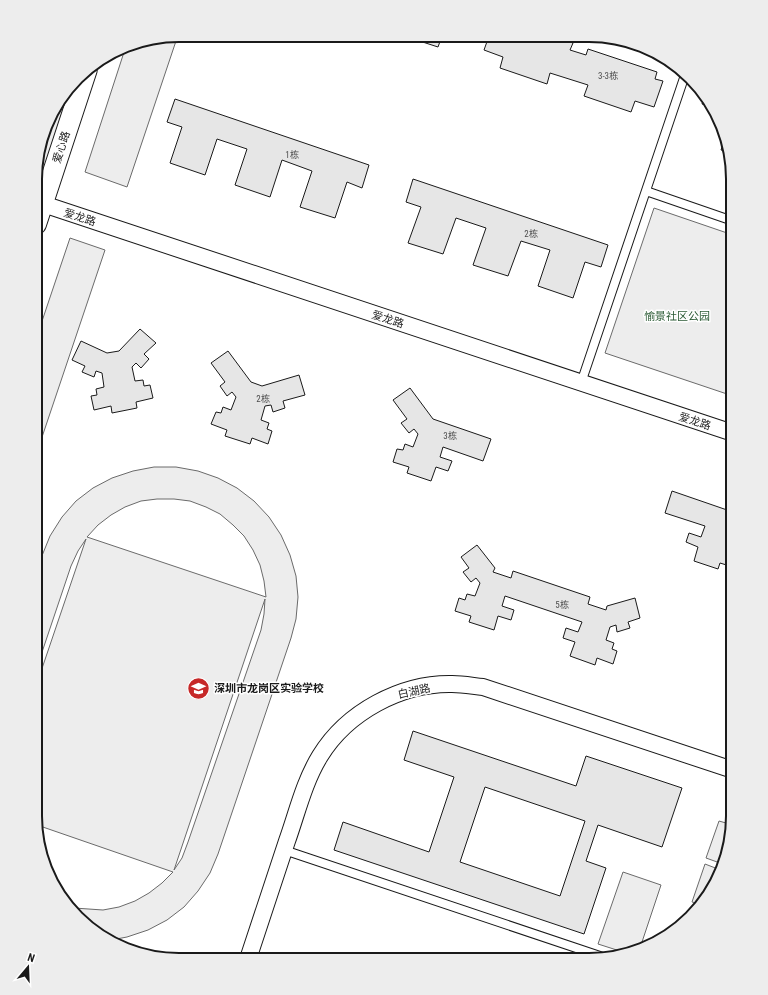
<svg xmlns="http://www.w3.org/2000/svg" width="768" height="995" font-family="'Roboto Condensed','Noto Sans SC',sans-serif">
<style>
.built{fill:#ededed;stroke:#6a6a6a;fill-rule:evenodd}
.building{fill:#e6e6e6;stroke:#1a1a1a;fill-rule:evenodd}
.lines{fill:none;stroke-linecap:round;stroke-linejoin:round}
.service-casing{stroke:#1a1a1a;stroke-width:10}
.minor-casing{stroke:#1a1a1a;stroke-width:18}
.tertiary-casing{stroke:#1a1a1a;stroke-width:22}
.service{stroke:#fff;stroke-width:8}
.minor{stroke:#fff;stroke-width:16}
.tertiary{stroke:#fff;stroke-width:20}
.labels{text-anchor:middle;stroke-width:3;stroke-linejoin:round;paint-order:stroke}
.number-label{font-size:9px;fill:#4d4d4d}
.street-label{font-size:11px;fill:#1a1a1a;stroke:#fff}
.park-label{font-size:11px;fill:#2b5a34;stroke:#fff}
.poi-label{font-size:11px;font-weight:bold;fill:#1a1a1a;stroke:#fff;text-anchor:start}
.rim{fill:none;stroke:#1a1a1a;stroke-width:2}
</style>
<rect width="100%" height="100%" fill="#fff"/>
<!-- built -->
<path class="built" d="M 178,35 L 127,187 L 85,172 L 126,46 L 132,43 Z
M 69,89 L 53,149 L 36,199 L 36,160 L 54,107 Z
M 654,208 L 733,235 L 733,396 L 605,353 Z
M 70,238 L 105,250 L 36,455 L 36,339 Z
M 154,467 L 176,467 L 198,471 L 218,478 L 237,488 L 254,501 L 269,517 L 281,535 L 290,555 L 296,576 L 298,597 L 296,619 L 291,638 L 218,854 L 210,873 L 198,891 L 184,907 L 167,920 L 148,930 L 127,937 L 111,940 L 99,936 L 74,908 L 103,910 L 119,907 L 135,901 L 149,893 L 162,883 L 173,872 L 37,825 L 35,816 L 35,689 L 86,539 L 78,551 L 71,566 L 35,673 L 35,573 L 50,536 L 62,517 L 76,501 L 93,488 L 112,478 L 133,471 ZM 157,499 L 174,499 L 190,501 L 206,507 L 220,514 L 233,525 L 244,536 L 253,550 L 260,565 L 264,581 L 266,597 L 87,537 L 98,525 L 111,515 L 125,507 L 141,501 ZM 265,599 L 264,614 L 261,630 L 188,842 L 182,858 L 174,870 Z
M 719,821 L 733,825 L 720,863 L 706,858 Z
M 705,864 L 718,869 L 709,896 L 700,904 L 692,902 Z
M 623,872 L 661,885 L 640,948 L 623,952 L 598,944 Z"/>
<!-- building -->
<path class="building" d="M 404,36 L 456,36 L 455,41 L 442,36 L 438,47 Z
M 489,36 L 551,36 L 573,43 L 570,50 L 586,55 L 588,49 L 657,72 L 655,79 L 663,81 L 654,107 L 635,101 L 631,112 L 584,96 L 588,85 L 550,73 L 547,84 L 500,68 L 503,57 L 484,50 Z
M 704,98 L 712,107 L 702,104 Z
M 175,99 L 369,165 L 362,188 L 347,182 L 335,218 L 300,207 L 312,171 L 282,160 L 270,197 L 235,185 L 247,149 L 217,139 L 205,175 L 170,163 L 182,127 L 167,122 Z
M 724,141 L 727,151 L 721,150 Z
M 413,179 L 608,245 L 601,267 L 585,262 L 573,298 L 538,286 L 550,250 L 521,241 L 508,276 L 473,265 L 486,228 L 456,218 L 443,254 L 408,243 L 421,207 L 406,202 Z
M 140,329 L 156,343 L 144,354 L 149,359 L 141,368 L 136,363 L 132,367 L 135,381 L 143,380 L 144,386 L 150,385 L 153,398 L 136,402 L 137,408 L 112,413 L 111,406 L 94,410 L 91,396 L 97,395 L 96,389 L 104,387 L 102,373 L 96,371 L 94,377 L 82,372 L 85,366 L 72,360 L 81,341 L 107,353 L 119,351 Z
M 228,351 L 251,382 L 262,386 L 299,375 L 305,395 L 283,401 L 285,408 L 273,412 L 271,405 L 265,406 L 261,420 L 269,423 L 267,429 L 272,431 L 268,444 L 252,438 L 250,444 L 225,436 L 227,430 L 211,424 L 216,412 L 221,413 L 223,407 L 231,410 L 236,397 L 232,392 L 227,396 L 220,386 L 225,382 L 211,363 Z
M 410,388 L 433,419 L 491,439 L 483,461 L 443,447 L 440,457 L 452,461 L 448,471 L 436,467 L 431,481 L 407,473 L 409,467 L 393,462 L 397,449 L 403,450 L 405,444 L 413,447 L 418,434 L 414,429 L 409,433 L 401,423 L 407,419 L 393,400 Z
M 672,491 L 730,511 L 733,510 L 733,533 L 729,545 L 733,546 L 733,567 L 720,563 L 718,569 L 694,561 L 698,547 L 686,542 L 689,533 L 701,537 L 705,526 L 665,513 Z
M 477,545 L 495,568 L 493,572 L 511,578 L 513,571 L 590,597 L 588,604 L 606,610 L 607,606 L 635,598 L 640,618 L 628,622 L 630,628 L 617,632 L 616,625 L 610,627 L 606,640 L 614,643 L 612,649 L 617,651 L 613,664 L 597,658 L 595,665 L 570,656 L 575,642 L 563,638 L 566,628 L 578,632 L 582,622 L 505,596 L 502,606 L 514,610 L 511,620 L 498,616 L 494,630 L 469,622 L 471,616 L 455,611 L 459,598 L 465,600 L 467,594 L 475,596 L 480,583 L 476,578 L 471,582 L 463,572 L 469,568 L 461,557 Z
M 413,731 L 576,786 L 586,756 L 682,788 L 662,847 L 598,825 L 586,861 L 606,868 L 584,934 L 334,850 L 343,822 L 429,852 L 454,777 L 404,760 ZM 485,787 L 585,821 L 560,896 L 460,862 Z"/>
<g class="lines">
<defs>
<path id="service" d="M 646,191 L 733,221
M 581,383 L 685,75
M 284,850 L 603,957"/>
<path id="minor" d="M 43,204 L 733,433
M 248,959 C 261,920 274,880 287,841 C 297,813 304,782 320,756 C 347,712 401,683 452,684 C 463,684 473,686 483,687 L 733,770"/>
<path id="tertiary" d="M 36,224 L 87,69"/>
</defs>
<!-- service casing -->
<use href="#service" class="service-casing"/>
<!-- minor casing -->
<use href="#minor" class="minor-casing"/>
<!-- tertiary casing -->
<use href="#tertiary" class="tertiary-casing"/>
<!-- service -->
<use href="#service" class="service"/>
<!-- minor -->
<use href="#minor" class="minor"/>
<!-- tertiary -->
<use href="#tertiary" class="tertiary"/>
</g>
<!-- icons -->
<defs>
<symbol id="school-disc" viewBox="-11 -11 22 22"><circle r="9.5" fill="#c62828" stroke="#fff"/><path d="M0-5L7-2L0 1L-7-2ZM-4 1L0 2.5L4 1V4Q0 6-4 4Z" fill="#fff"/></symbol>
</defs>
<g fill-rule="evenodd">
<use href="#school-disc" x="186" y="676" width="25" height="25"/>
</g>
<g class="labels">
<!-- number labels -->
<g class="number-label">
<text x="608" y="79">3-3栋</text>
<text x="292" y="158">1栋</text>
<text x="531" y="237">2栋</text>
<text x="263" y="402">2栋</text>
<text x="450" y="439">3栋</text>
<text x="562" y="608">5栋</text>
</g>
<!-- street labels -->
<g class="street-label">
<text transform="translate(61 147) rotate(-72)" y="4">爱心路</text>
<text transform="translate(80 217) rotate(18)" y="4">爱龙路</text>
<text transform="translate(388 319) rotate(18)" y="4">爱龙路</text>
<text transform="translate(695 421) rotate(18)" y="4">爱龙路</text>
<text transform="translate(414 691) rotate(-13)" y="4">白湖路</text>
</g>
<!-- park labels -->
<g class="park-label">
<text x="677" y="320">愉景社区公园</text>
</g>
<!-- poi labels -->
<g class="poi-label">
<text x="214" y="692">深圳市龙岗区实验学校</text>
</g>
</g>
<!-- crop -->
<path d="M0 0H768V995H0ZM179 42H589A137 137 0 0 1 726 179V816A137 137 0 0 1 589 953H179A137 137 0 0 1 42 816V179A137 137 0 0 1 179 42Z" fill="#ededed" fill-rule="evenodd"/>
<path class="rim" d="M179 42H589A137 137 0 0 1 726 179V816A137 137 0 0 1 589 953H179A137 137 0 0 1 42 816V179A137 137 0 0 1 179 42Z"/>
<!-- north arrow -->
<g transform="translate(28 967) rotate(19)" stroke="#ffffff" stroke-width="3" paint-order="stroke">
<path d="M0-3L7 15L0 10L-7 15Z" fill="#1a1a1a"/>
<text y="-6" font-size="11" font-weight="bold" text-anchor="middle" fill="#1a1a1a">N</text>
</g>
</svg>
